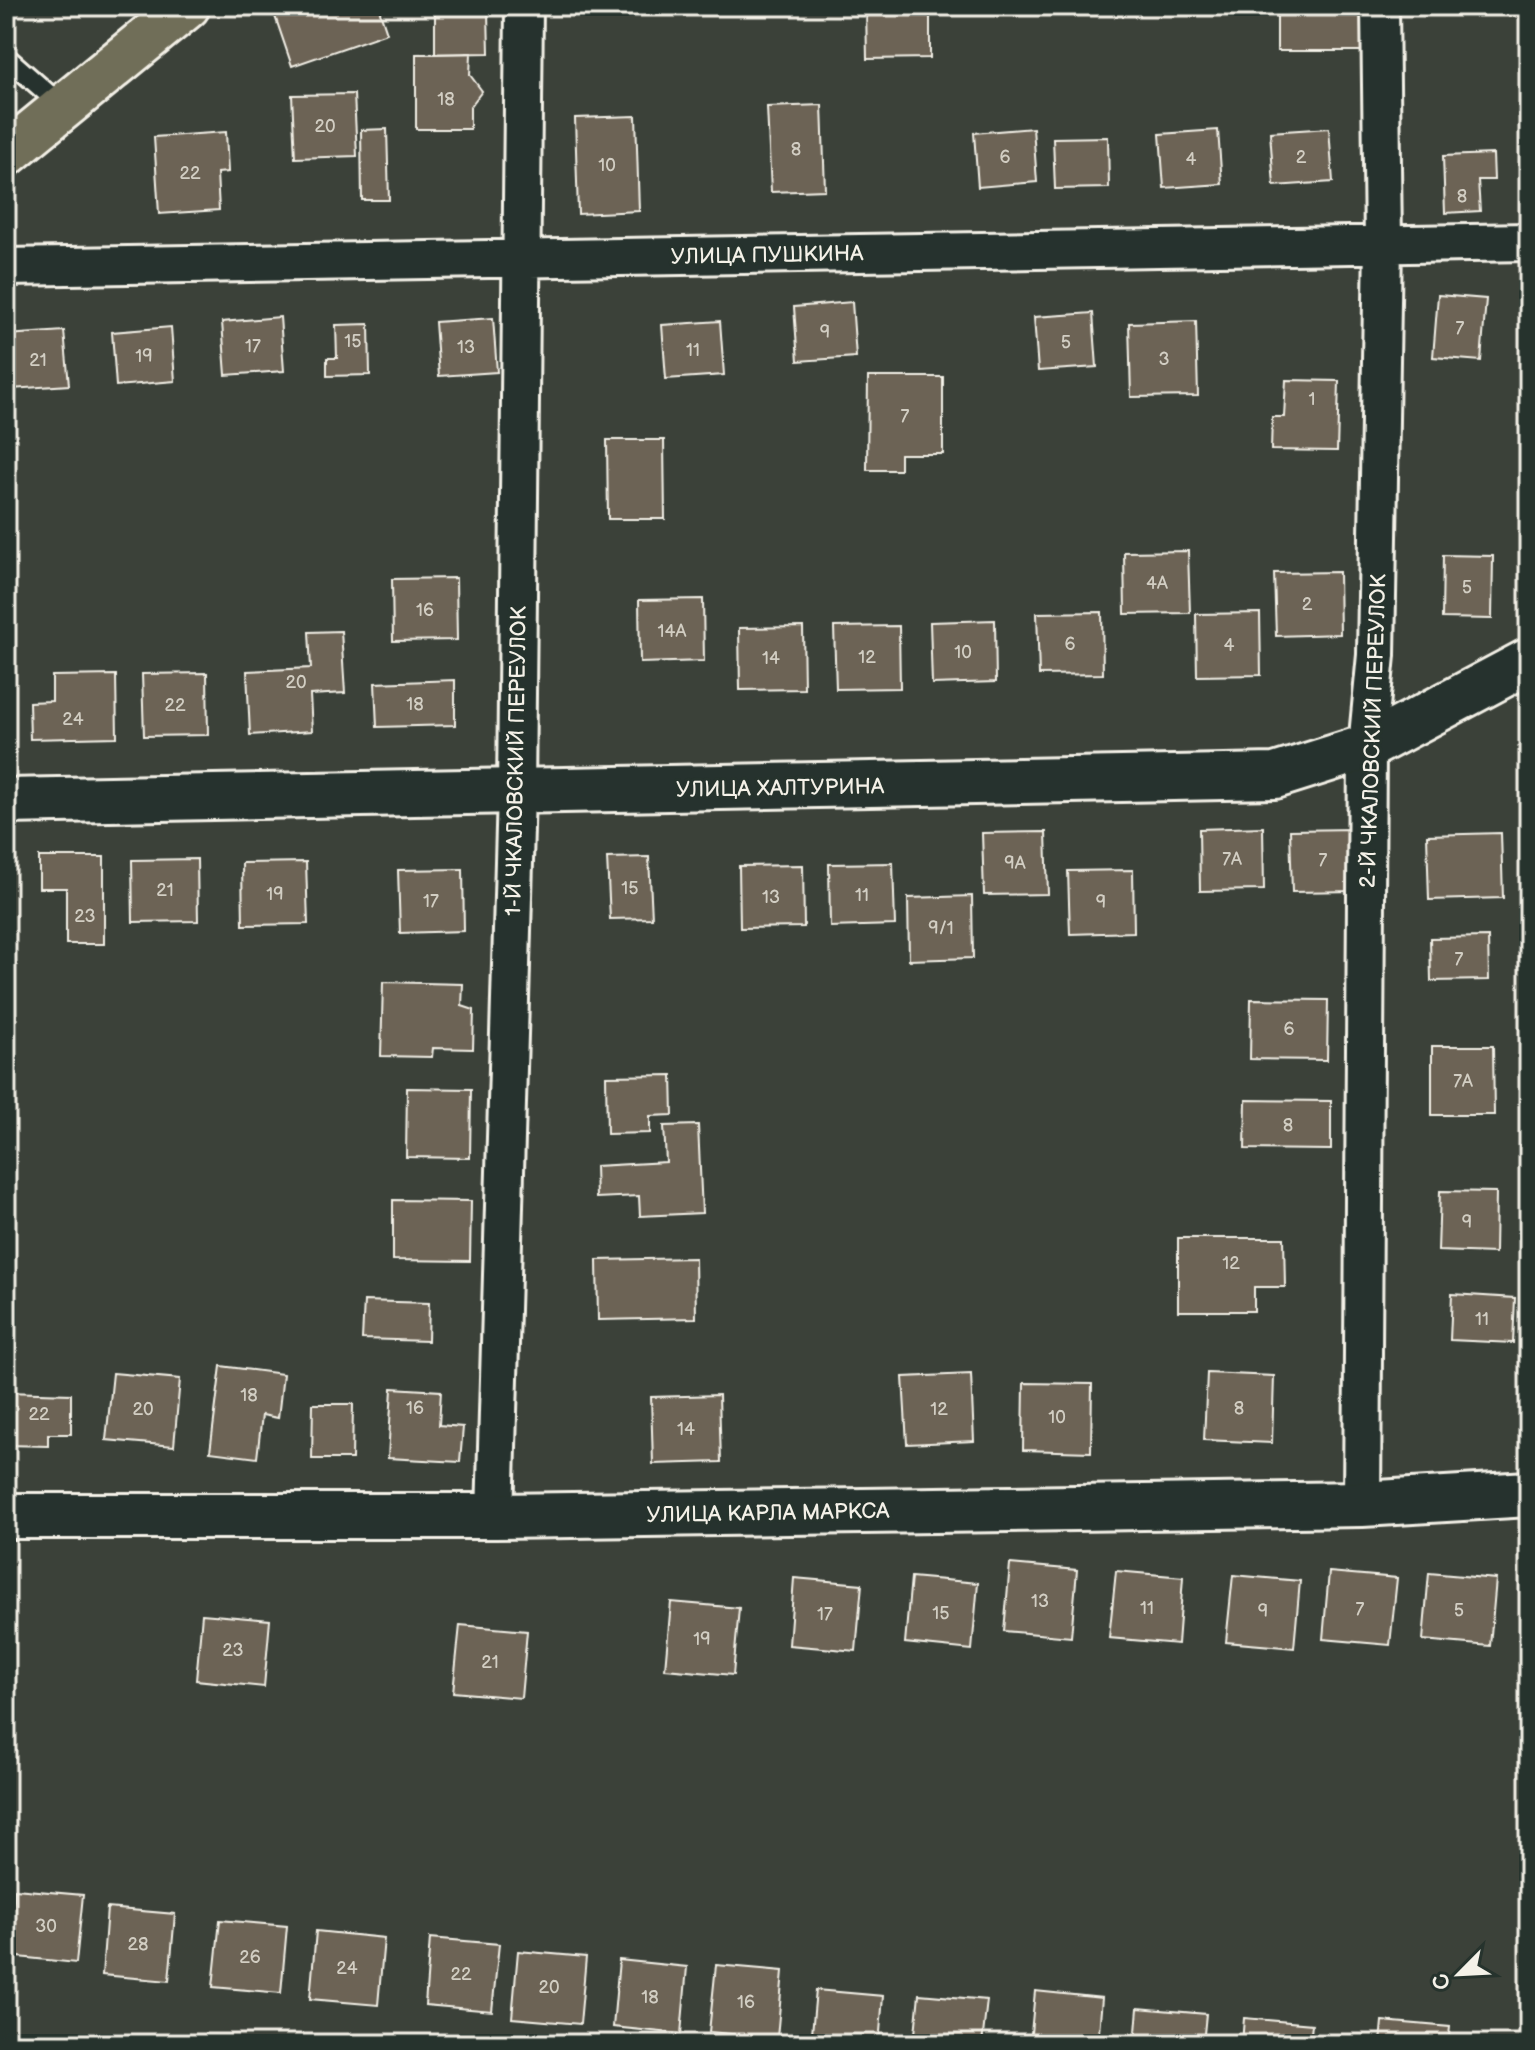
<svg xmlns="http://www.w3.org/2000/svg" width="1535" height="2050" font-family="'Balsamiq Sans',sans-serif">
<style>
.building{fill:#6c6355;stroke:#f4f1e8;stroke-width:2}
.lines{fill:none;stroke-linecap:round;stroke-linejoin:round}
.service-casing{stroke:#f4f1e8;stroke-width:24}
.minor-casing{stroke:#f4f1e8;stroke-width:42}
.tertiary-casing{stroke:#f4f1e8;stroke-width:50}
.primary-casing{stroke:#f4f1e8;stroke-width:50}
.service{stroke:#26332d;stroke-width:18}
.minor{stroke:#26332d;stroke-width:36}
.tertiary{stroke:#26332d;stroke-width:44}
.primary{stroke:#706e59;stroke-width:44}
.labels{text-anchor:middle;stroke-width:6;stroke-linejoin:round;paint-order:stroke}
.number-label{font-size:18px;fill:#d2cec3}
.street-label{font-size:22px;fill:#f4f1e8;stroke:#26332d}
</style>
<rect width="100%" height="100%" fill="#3b4139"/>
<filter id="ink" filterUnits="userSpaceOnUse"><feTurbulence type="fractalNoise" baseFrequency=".0125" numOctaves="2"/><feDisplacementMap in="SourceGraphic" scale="16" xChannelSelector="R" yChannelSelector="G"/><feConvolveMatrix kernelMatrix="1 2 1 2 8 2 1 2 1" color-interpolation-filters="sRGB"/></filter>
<g filter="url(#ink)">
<!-- building -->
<path class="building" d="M 304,6 L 378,6 L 387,33 L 292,66 L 275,16 Z
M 866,6 L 930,6 L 930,58 L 867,59 Z
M 1277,6 L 1370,6 L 1370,51 L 1277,51 Z
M 435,11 L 488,12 L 489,53 L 435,54 Z
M 471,53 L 470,75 L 482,91 L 470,107 L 470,129 L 416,129 L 416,54 Z
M 354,94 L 357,156 L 295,158 L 292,95 Z
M 822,105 L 825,190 L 771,192 L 767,107 Z
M 636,116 L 639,211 L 578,214 L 575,118 Z
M 1033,128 L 1037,182 L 978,187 L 974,133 Z
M 1329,128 L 1333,182 L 1274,186 L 1270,132 Z
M 387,129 L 389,200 L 362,200 L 361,130 Z
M 1218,130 L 1222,184 L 1164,188 L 1160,134 Z
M 226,132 L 228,172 L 217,173 L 219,210 L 159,214 L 154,137 Z
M 1108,137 L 1109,188 L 1055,189 L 1053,138 Z
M 1493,154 L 1494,180 L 1478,180 L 1480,211 L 1445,213 L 1443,156 Z
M 1438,295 L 1486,299 L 1481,361 L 1433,357 Z
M 852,302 L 856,357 L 798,361 L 794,307 Z
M 1093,313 L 1097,367 L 1038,371 L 1034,317 Z
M 280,317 L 284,371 L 226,375 L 222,322 Z
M 493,318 L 497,372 L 439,376 L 435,322 Z
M 720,321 L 724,375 L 666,379 L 662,325 Z
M 1196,321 L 1198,396 L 1131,397 L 1129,323 Z
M 369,324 L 370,375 L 327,376 L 327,358 L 337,358 L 336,325 Z
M 171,327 L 175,381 L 116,386 L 112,332 Z
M 64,331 L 69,385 L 11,389 L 7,335 Z
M 868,377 L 943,377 L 943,454 L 900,454 L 900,470 L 867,470 Z
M 1286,380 L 1339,381 L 1337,451 L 1271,450 L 1272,417 L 1284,417 Z
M 607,440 L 664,440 L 665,519 L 608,519 Z
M 1188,551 L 1190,613 L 1125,614 L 1124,552 Z
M 1443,555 L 1493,556 L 1492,619 L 1442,618 Z
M 1339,572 L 1340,634 L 1276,636 L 1274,573 Z
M 456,578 L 457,640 L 393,641 L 392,579 Z
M 703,599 L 704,661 L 640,663 L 639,600 Z
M 1102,612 L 1103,674 L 1039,675 L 1037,613 Z
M 1260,613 L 1261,675 L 1197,676 L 1196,614 Z
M 995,620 L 996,682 L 932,684 L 930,622 Z
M 899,626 L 900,688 L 836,689 L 834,627 Z
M 803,627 L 804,689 L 740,690 L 739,628 Z
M 341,631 L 345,693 L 310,695 L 312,731 L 250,735 L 247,671 L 311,668 L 309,632 Z
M 207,673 L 208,735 L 144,736 L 142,674 Z
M 116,675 L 117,737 L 30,739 L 29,702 L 52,701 L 52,676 Z
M 455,680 L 455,725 L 377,727 L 375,683 Z
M 1263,827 L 1264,890 L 1200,891 L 1199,829 Z
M 1355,829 L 1356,891 L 1292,892 L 1290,830 Z
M 1046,832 L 1048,894 L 984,895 L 982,833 Z
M 1501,833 L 1503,898 L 1429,900 L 1427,835 Z
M 39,857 L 104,857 L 104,944 L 66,944 L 66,888 L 39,888 Z
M 649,857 L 652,918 L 610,919 L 607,858 Z
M 197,859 L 198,921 L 133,922 L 132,860 Z
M 306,862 L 308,924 L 243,925 L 242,863 Z
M 893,863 L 895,925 L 830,927 L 829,864 Z
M 803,865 L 804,927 L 740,928 L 739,866 Z
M 463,869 L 464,931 L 400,933 L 398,870 Z
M 1133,870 L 1134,932 L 1070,934 L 1068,871 Z
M 972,896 L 973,958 L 909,960 L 908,898 Z
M 1488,937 L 1489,980 L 1431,981 L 1430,938 Z
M 383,982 L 463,984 L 462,1006 L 474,1010 L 473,1049 L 433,1048 L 432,1057 L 381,1056 Z
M 1251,999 L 1328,1000 L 1327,1060 L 1250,1059 Z
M 1432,1046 L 1493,1046 L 1494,1115 L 1432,1115 Z
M 672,1075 L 673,1115 L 650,1116 L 650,1133 L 607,1134 L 606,1076 Z
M 407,1088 L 471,1089 L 470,1158 L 406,1157 Z
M 1246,1100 L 1331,1101 L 1331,1150 L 1245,1149 Z
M 698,1125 L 702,1213 L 640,1216 L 639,1196 L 596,1198 L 595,1166 L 666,1162 L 664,1126 Z
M 1440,1191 L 1496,1192 L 1495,1253 L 1438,1251 Z
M 393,1200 L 471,1201 L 470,1261 L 393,1260 Z
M 1178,1238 L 1284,1238 L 1285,1287 L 1254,1287 L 1254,1311 L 1178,1311 Z
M 695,1258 L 696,1318 L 598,1320 L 597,1260 Z
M 1452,1294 L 1515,1298 L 1513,1343 L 1450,1340 Z
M 364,1301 L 429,1303 L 428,1341 L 362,1339 Z
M 221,1366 L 283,1374 L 278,1418 L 262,1415 L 257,1458 L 210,1452 Z
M 113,1373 L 180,1379 L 174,1446 L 106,1440 Z
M 1207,1373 L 1274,1376 L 1272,1443 L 1204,1440 Z
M 971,1374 L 974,1441 L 907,1444 L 903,1377 Z
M 1024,1383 L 1092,1384 L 1091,1452 L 1023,1450 Z
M 392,1388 L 441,1391 L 439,1425 L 463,1427 L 460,1462 L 388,1458 Z
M 6,1392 L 71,1394 L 71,1434 L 48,1434 L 48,1446 L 6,1445 Z
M 719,1395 L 721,1462 L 653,1464 L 651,1397 Z
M 313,1404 L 353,1404 L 352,1459 L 312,1459 Z
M 1010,1564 L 1077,1570 L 1071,1637 L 1004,1631 Z
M 1116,1571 L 1183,1577 L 1178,1644 L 1109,1638 Z
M 1329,1572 L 1397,1578 L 1390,1645 L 1323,1639 Z
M 1429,1573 L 1496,1579 L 1490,1646 L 1423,1640 Z
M 1233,1575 L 1300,1581 L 1294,1648 L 1226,1642 Z
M 911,1577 L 978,1583 L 972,1650 L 905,1643 Z
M 794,1578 L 862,1584 L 856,1651 L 789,1645 Z
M 671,1602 L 739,1608 L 733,1675 L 665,1669 Z
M 202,1614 L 270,1620 L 264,1687 L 196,1680 Z
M 460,1625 L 527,1631 L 521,1698 L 453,1692 Z
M 15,1889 L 83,1895 L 76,1963 L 9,1956 Z
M 107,1908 L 175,1914 L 169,1981 L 102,1975 Z
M 220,1920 L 287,1926 L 281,1993 L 213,1987 Z
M 316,1931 L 384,1938 L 378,2005 L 310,1999 Z
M 430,1938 L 499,1944 L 492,2011 L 425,2005 Z
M 518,1951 L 586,1957 L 580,2024 L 512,2018 Z
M 619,1960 L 687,1967 L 681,2034 L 613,2027 Z
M 716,1965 L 783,1971 L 777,2038 L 709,2032 Z
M 816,1990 L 883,1996 L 879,2044 L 811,2044 Z
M 1035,1991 L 1102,1998 L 1098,2044 L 1030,2044 Z
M 919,1994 L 987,2000 L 982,2044 L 914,2044 Z
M 1138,2008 L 1206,2014 L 1203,2044 L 1135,2044 Z
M 1244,2018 L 1312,2024 L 1310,2044 L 1242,2044 Z
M 1382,2021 L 1450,2027 L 1448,2044 L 1380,2044 Z"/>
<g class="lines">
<defs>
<path id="service" d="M 6,57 L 63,107"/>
<path id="minor" d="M 6,267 L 1529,242
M 1362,1504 L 1367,747 L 1376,655 L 1383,243 L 1380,6
M 495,1516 L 516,793 L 524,6"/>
<path id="tertiary" d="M 6,801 L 1275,776 L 1367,747 L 1529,661
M 6,1516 L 495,1516 L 1362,1504 L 1529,1494"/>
<path id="primary" d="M 6,154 L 187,6"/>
</defs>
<!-- service casing -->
<use href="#service" class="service-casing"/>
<!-- minor casing -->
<use href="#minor" class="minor-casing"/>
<!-- tertiary casing -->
<use href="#tertiary" class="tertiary-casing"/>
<!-- primary casing -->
<use href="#primary" class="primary-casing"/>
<!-- service -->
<use href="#service" class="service"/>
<!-- minor -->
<use href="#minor" class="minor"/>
<!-- tertiary -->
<use href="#tertiary" class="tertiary"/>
<!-- primary -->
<use href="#primary" class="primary"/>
</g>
</g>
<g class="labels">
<!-- number labels -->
<g class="number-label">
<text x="446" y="105">18</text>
<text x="325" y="132">20</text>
<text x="796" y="155">8</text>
<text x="1005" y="163">6</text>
<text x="1301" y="163">2</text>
<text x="1191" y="165">4</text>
<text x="607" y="171">10</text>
<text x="190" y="179">22</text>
<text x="1462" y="202">8</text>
<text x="1460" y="334">7</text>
<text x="825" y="338">9</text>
<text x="353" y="347">15</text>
<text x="1066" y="348">5</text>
<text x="253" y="352">17</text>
<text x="466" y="353">13</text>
<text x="693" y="356">11</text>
<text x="144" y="362">19</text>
<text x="1164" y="365">3</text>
<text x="38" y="366">21</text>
<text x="1312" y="405">1</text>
<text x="905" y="422">7</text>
<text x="1157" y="589">4А</text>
<text x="1467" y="593">5</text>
<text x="1307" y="610">2</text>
<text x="425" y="616">16</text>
<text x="672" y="637">14А</text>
<text x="1070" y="650">6</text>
<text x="1229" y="651">4</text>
<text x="963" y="658">10</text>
<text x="867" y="663">12</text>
<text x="771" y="664">14</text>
<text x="296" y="688">20</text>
<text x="415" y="710">18</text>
<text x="175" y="711">22</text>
<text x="73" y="725">24</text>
<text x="1232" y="865">7А</text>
<text x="1323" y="866">7</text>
<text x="1015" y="869">9А</text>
<text x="630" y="894">15</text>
<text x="165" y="896">21</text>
<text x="275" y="900">19</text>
<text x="862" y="901">11</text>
<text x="771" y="903">13</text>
<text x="431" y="907">17</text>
<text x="1101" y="908">9</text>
<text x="85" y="922">23</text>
<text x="941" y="934">9/1</text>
<text x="1459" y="965">7</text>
<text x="1289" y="1035">6</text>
<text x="1463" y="1087">7А</text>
<text x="1288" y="1131">8</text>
<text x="1467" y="1228">9</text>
<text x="1231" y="1269">12</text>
<text x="1482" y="1325">11</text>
<text x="249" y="1401">18</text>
<text x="415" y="1414">16</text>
<text x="1239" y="1414">8</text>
<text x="143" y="1415">20</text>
<text x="939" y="1415">12</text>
<text x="39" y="1420">22</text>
<text x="1057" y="1423">10</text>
<text x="686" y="1435">14</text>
<text x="1040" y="1607">13</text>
<text x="1147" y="1614">11</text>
<text x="1360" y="1615">7</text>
<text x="1459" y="1616">5</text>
<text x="1263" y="1617">9</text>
<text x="941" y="1619">15</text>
<text x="825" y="1620">17</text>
<text x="702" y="1645">19</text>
<text x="233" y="1656">23</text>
<text x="490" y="1668">21</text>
<text x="46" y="1932">30</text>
<text x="138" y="1950">28</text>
<text x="250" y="1963">26</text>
<text x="347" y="1974">24</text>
<text x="461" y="1980">22</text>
<text x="549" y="1993">20</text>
<text x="650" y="2003">18</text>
<text x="746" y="2008">16</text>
</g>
<!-- street labels -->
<g class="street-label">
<text transform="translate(767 254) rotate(-1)" y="8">УЛИЦА ПУШКИНА</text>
<text transform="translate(1372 731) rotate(-88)" y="8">2-Й ЧКАЛОВСКИЙ ПЕРЕУЛОК</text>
<text transform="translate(515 761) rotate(-89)" y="8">1-Й ЧКАЛОВСКИЙ ПЕРЕУЛОК</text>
<text transform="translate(780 787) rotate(-1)" y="8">УЛИЦА ХАЛТУРИНА</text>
<text transform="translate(768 1512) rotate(-1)" y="8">УЛИЦА КАРЛА МАРКСА</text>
</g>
</g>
<!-- margin -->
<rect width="1535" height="2050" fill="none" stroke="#26332d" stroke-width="32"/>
<rect x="16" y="16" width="1503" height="2018" fill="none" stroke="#f4f1e8" stroke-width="3" filter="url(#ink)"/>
<!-- north arrow -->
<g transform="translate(1459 1974) rotate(246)" stroke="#26332d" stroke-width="6" paint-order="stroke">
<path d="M0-6L14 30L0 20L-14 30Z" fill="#f4f1e8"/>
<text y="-12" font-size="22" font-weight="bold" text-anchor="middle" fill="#f4f1e8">С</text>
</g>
</svg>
